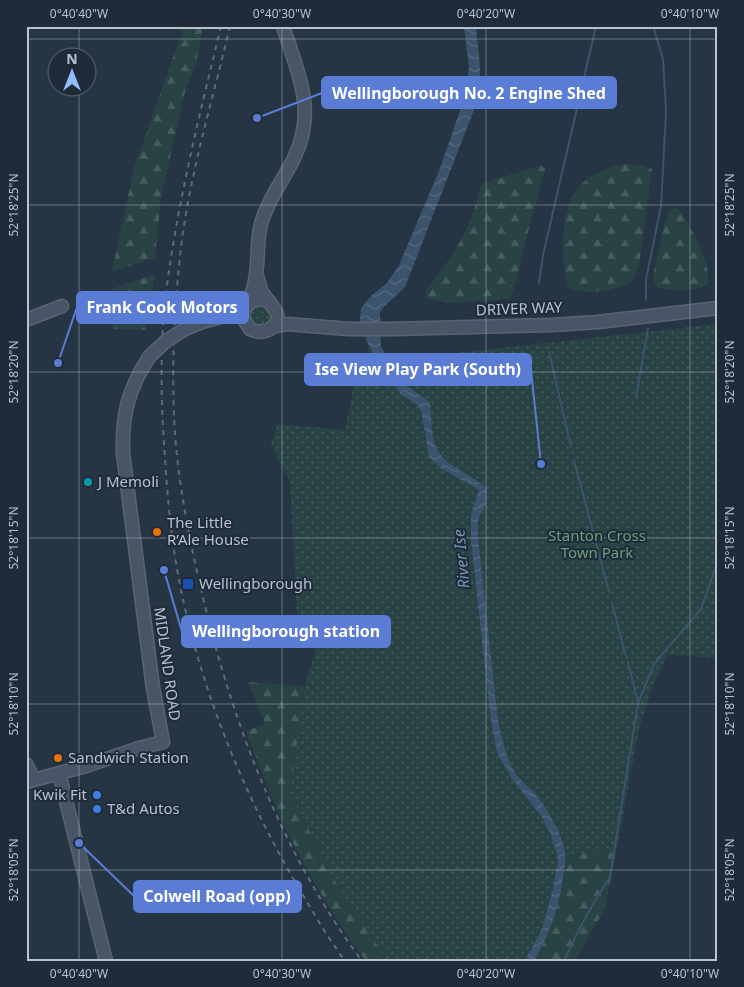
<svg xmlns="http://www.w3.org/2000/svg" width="744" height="987" font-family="'Noto Sans',sans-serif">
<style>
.grass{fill:url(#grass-dots)}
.forest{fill:url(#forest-firs)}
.water{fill:url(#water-waves)}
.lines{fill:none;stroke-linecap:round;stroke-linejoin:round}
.stream{stroke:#3c536d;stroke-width:2}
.secondary-casing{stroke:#5a6471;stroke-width:15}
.secondary{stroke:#495567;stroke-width:12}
.rail{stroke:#5d6b7b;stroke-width:2;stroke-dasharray:5 5;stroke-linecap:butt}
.secondary-bridge-casing{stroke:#5a6471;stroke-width:15;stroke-linecap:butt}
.secondary-bridge{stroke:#495567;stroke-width:12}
.ticks{fill:none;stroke:#b9c1cd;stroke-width:1;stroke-opacity:0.45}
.culture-dot{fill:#0f9aa8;stroke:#1f2b39;stroke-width:2}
.food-dot{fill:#e8710a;stroke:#1f2b39;stroke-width:2}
.transit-dot{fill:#1a4fb4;stroke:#1f2b39;stroke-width:2}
.shop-dot{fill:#3f7fe0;stroke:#1f2b39;stroke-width:2}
.labels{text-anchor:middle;stroke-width:4;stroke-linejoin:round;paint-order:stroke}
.street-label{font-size:15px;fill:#b9c1cd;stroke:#1f2b39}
.poi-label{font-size:15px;fill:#b9c1cd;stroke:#1f2b39;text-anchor:start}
.park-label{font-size:15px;fill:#6f9f78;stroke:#1f2b39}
.water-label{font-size:16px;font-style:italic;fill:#7893b1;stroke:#1f2b39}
.leader{fill:none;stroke:#5b7cd4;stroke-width:2}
.callout-dot{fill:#5b7cd4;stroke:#1f2b39;stroke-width:2}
.callout{fill:#5b7cd4;stroke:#5b7cd4;stroke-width:2}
.callout-label{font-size:16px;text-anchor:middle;font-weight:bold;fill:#fff}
.neatline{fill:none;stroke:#b9c1cd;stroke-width:2}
.ticks-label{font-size:12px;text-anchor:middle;fill:#b9c1cd}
</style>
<defs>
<pattern id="grass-dots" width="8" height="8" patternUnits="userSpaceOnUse" patternTransform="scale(1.25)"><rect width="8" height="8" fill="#294345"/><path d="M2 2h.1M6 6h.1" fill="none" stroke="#465c5f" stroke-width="1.8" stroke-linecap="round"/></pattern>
<pattern id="forest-firs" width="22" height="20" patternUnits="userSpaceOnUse" patternTransform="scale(1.25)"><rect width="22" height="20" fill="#294345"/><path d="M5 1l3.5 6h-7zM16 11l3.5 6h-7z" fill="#465c5f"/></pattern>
<pattern id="water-waves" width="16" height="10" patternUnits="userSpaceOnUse" patternTransform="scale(1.25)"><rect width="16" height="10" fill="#3c536d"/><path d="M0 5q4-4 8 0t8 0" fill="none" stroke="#566a81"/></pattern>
</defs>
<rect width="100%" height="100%" fill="#263544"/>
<!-- grass -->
<path class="grass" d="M249 315a11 11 0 1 1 22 0a11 11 0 1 1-22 0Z
M 718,324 L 718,658 L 668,655 C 634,713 631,784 617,848 L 562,857 L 554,829 L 518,783 L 493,725 L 474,517 L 483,487 L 433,454 L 426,406 L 401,386 L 385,361 Z
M 369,347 L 401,395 L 414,402 L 421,410 L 425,439 L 442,469 L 479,490 L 471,513 L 473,569 L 482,627 L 492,726 L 497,753 L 512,779 L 541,816 L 551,835 L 558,858 L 553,889 L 543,926 L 537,939 L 524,961 L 388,961 L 339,888 L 290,794 L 305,686 L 322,630 L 297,614 L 290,482 L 271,444 L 278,424 L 345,430 L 354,384 Z"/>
<!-- forest -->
<path class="forest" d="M 180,26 L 203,26 L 196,64 L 185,92 L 161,197 L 155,258 L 112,272 L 134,168 L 182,32 Z
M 621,164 L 642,165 L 652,169 L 639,265 L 632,282 C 613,290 586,297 567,287 C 561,255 557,199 589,178 C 598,171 610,168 621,164 Z
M 541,165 L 545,169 C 539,195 531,220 524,246 C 520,263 518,283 509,299 L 450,303 L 427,299 L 426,290 C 453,257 473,226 481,184 Z
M 673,208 L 680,210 C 692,230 711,261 708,285 C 691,291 674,292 656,287 L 653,275 L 663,229 L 669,211 Z
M 155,274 L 146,330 L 112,329 L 112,289 Z
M 248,682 L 305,686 L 290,794 L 339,888 L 388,961 L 366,961 C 337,922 311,880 290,837 C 273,803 260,767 246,731 L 265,724 Z
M 617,848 L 605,908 L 575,961 L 529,961 L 539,942 L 562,857 Z"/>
<!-- water -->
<path class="water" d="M 464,26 L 476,26 C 479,60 484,76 474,110 L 405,287 L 384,307 L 380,312 L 381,346 L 394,371 L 407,386 L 430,402 C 433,433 428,452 458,469 C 468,475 478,480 487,489 L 486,505 L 480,515 L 478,521 L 478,538 L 498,721 C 503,741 506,761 519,778 C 525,785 533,790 538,797 C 548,811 563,835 565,852 C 566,861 564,870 563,878 C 558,910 550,933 534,961 L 524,961 L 537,939 L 543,926 L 553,889 L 558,858 L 551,835 L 541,816 L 512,779 L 497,753 L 491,721 L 471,542 L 471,513 L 479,490 L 442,469 L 429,457 L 421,410 L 414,402 L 401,395 L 369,347 L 360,319 L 361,308 L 372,295 L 387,283 L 399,265 L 439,171 L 465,96 L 469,68 Z"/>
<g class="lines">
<!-- stream -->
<path class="stream" d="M 539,284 L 543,255 L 596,26
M 646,300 L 646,280 L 661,206 L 666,112 L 663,59 L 653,26
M 549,352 L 571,447
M 718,377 L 718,379
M 636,397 L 648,329
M 574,460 L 609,592
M 612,603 L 626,657
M 638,703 L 654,664 L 701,609 L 718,561
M 564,961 C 577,931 592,904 610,877 L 638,703 L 628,662"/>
<defs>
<path id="secondary" d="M 257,276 C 259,282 260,290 264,295 C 271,305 287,318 270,329 C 263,333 256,332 250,329 L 243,318 C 243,303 256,295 270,302
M 248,304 C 252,294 255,284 256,274 C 259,256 256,238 262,221 C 269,197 285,178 295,156 C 317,109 297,71 283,26
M 26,320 L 62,306
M 272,327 L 287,324 L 349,329 L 393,329 L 552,325 L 598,322 L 718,308
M 185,329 L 202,322 L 239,312 L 245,308
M 26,764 L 34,780
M 59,773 L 106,961
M 26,782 L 86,766 L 139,748 L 163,742 L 153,688 L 123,453 C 122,414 128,390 149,357"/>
</defs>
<!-- secondary casing -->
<use href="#secondary" class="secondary-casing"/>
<!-- secondary -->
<use href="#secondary" class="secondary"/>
<!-- rail -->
<path class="rail" d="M 221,26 C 199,117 176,208 165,301 C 160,353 161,406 165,458 C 168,507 173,556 184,604 C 207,705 247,801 300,890 C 314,914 328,938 345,961
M 230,26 C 213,99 190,173 181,247 C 174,309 171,372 175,434 C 179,486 189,538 201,589 C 231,720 281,852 362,961"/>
<defs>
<path id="secondary-bridge" d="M 149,357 L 166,341 L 185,329"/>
</defs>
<!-- secondary-bridge casing -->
<use href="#secondary-bridge" class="secondary-bridge-casing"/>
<!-- secondary-bridge -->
<use href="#secondary-bridge" class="secondary-bridge"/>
</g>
<!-- ticks -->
<path class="ticks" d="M 79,26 L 79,58M 282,26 L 282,961M 486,26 L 486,961M 690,26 L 690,961M 26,39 L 718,39M 79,88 L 79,961M 26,205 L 718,205M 26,372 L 718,372M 26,538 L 718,538M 26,704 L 718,704M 26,870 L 718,870"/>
<!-- markers -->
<circle class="culture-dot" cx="88" cy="482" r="5"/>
<g class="food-dot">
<circle cx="157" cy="532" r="5"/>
<circle cx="58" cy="758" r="5"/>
</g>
<rect class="transit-dot" x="182" y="578" width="12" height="12" rx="2.5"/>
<g class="shop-dot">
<circle cx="97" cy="795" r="5"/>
<circle cx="97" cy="809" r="5"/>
</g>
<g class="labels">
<!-- street labels -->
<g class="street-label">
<text transform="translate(519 309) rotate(-2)" y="5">DRIVER WAY</text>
<text transform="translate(167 664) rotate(82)" y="5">MIDLAND ROAD</text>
</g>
<!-- poi labels -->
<g class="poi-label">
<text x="98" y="487">J Memoli</text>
<text x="167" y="528">The Little<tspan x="167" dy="17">R’Ale House</tspan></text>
<text x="199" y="589">Wellingborough</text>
<text x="68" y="763">Sandwich Station</text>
<text x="87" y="800" text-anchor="end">Kwik Fit</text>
<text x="107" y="814">T&amp;d Autos</text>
</g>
<!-- park labels -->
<g class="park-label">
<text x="597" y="541">Stanton Cross<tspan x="597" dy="17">Town Park</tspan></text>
</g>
<!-- water labels -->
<g class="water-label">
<text transform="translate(461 559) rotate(-95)" y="6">River Ise</text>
</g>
</g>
<!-- callouts -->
<path class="leader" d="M257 118L322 93M58 363L77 307M541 464L531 370M164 570L182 632M79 843L134 896"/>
<g class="callout-dot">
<circle cx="257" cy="118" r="5"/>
<circle cx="58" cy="363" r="5"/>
<circle cx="541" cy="464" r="5"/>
<circle cx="164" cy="570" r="5"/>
<circle cx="79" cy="843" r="5"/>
</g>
<g class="callout">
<rect x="322" y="77" width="294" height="31" rx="5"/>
<rect x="77" y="292" width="171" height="31" rx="5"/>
<rect x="305" y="354" width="226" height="31" rx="5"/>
<rect x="182" y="616" width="208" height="31" rx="5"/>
<rect x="134" y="881" width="167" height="31" rx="5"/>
</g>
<g class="callout-label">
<text x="469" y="99">Wellingborough No. 2 Engine Shed</text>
<text x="162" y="313">Frank Cook Motors</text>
<text x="418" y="375">Ise View Play Park (South)</text>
<text x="286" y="637">Wellingborough station</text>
<text x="217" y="902">Colwell Road (opp)</text>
</g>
<!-- border -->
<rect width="744" height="987" fill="none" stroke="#1f2b39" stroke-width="55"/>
<!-- north arrow -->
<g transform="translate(72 72)"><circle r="24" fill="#1f2b39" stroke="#5d6774"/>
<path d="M0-4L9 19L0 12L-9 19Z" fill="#8fbefb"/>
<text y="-8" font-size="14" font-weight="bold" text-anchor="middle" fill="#b9c1cd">N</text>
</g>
<rect x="28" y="28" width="688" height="932" class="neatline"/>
<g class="ticks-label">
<text x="79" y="18">0°40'40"W</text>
<text x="282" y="18">0°40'30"W</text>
<text x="486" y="18">0°40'20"W</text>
<text x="690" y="18">0°40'10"W</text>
<text transform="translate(14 205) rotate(-90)" y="4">52°18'25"N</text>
<text transform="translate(730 205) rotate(-90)" y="4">52°18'25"N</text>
<text transform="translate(14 372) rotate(-90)" y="4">52°18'20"N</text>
<text transform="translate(730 372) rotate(-90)" y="4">52°18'20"N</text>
<text transform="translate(14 538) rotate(-90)" y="4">52°18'15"N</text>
<text transform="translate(730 538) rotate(-90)" y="4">52°18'15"N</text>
<text transform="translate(14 704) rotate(-90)" y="4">52°18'10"N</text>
<text transform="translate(730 704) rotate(-90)" y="4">52°18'10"N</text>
<text transform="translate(14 870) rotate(-90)" y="4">52°18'05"N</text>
<text transform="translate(730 870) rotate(-90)" y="4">52°18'05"N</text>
<text x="79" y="978">0°40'40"W</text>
<text x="282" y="978">0°40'30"W</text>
<text x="486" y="978">0°40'20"W</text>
<text x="690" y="978">0°40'10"W</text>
</g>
</svg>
